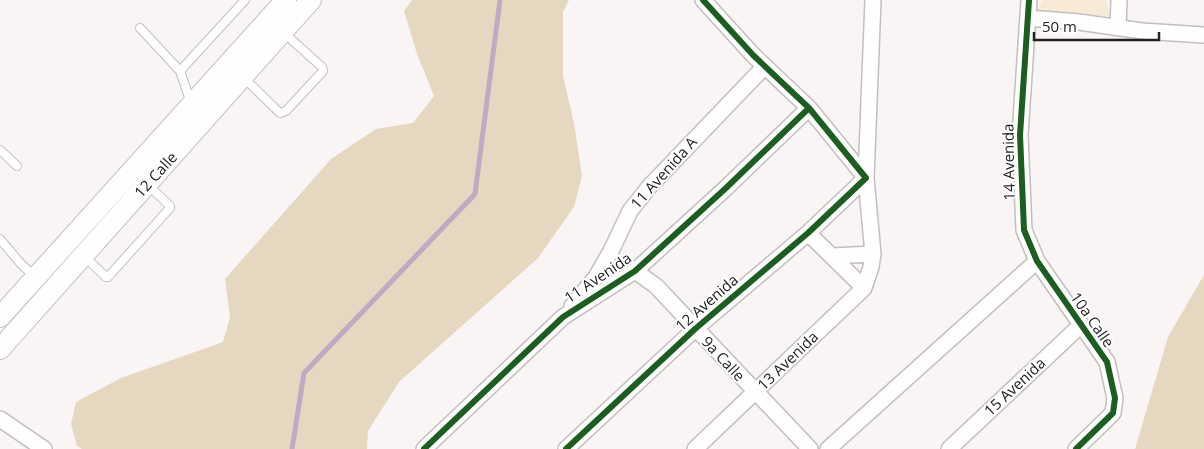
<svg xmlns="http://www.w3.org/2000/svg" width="1204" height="449" font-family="'Open Sans',sans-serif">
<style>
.green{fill:#f7ebd8}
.forest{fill:#e6d8c0}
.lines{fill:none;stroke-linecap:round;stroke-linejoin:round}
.stream{stroke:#c0aac3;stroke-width:5}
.lane-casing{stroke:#c3bfbf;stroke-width:10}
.street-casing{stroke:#c3bfbf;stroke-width:18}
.secondary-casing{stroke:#c3bfbf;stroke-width:22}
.lane{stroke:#fefefd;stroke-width:8}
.street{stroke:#fefefd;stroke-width:15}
.secondary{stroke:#fefefd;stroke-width:20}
.cycleway-casing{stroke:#fff;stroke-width:9}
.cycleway{stroke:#1b5e20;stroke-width:6}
.labels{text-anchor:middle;stroke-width:4;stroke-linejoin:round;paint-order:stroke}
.street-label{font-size:15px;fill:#252222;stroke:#fff}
</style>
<rect width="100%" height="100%" fill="#f9f5f4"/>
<!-- green -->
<path class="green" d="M 1042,0 L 1106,0 L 1110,16 L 1036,14 Z"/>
<!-- forest -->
<path class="forest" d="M 412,0 L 569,0 L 563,12 L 563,76 L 574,123 L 582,176 L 574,207 L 538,258 L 399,382 L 368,431 L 367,449 L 82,449 L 77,446 L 71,424 L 76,402 L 121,378 L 223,342 L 230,317 L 225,279 L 331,159 L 376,129 L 413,123 L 434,96 L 417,54 L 404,11 Z
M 1204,275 L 1204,449 L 1135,449 L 1168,337 Z"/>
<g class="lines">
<!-- stream -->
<path class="stream" d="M 292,449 L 304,373 L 475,194 L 500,0"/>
<defs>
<path id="lane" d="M 140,28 L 180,71 L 191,103
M 180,71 L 245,0
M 243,77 L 280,113 L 286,111 L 323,71 L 322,67 L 284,33
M 0,150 L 17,166
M 0,239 L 21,264 L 35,277
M 84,256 L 106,277 L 108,277 L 170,208 L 170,206 L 148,185"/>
<path id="street" d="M 1029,0 L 1020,135 L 1024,230 L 1037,261 L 1107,362 L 1115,398 L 1113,413 L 1076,449
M 1028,18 L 1079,22 L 1142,31 L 1204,35
M 1118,28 L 1119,0
M 808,233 L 864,288
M 832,256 L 873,254
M 635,271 L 656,286 L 810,449
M 572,306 L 596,277 L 611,251 L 630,211 L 649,187 L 765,66
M 0,419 L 44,449
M 424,449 L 563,317 L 635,271 L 726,188 L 809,108
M 566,449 L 695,329 L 808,233 L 866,178 L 809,108 L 753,55 L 703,0
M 695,449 L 864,288 L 871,267 L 873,254 L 866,178 L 873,0
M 828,449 L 1037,261
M 949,449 L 1081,325"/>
<path id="secondary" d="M 0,317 L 286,0
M 0,349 L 311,0"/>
</defs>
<!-- lane casing -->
<use href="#lane" class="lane-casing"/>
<!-- street casing -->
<use href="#street" class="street-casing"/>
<!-- secondary casing -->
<use href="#secondary" class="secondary-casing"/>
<!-- lane -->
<use href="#lane" class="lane"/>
<!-- street -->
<use href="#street" class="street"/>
<!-- secondary -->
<use href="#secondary" class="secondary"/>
<defs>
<path id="cycleway" d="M 1029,0 L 1020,135 L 1024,230 L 1037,261 L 1107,362 L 1115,398 L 1113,413 L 1076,449
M 424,449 L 563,317 L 635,271 L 726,188 L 809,108
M 566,449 L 695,329 L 808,233 L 866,178 L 809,108 L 753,55 L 703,0"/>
</defs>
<!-- cycleway casing -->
<use href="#cycleway" class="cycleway-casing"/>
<!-- cycleway -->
<use href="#cycleway" class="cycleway"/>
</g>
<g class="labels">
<!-- street labels -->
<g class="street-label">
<text transform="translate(1009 162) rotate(-91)" y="5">14 Avenida</text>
<text transform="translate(664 173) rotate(-48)" y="5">11 Avenida A</text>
<text transform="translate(156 175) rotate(-48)" y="5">12 Calle</text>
<text transform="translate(598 278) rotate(-34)" y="5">11 Avenida</text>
<text transform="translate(707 303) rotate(-41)" y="5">12 Avenida</text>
<text transform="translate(1092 320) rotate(55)" y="5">10a Calle</text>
<text transform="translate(723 359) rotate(47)" y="5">9a Calle</text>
<text transform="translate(788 361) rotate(-44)" y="5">13 Avenida</text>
<text transform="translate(1015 387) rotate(-43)" y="5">15 Avenida</text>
</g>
</g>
<!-- scale -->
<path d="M1034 32v8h125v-8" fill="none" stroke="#252222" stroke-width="2.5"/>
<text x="1042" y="32" font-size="15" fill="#252222" stroke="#ffffff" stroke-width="4" paint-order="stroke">50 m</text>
</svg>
